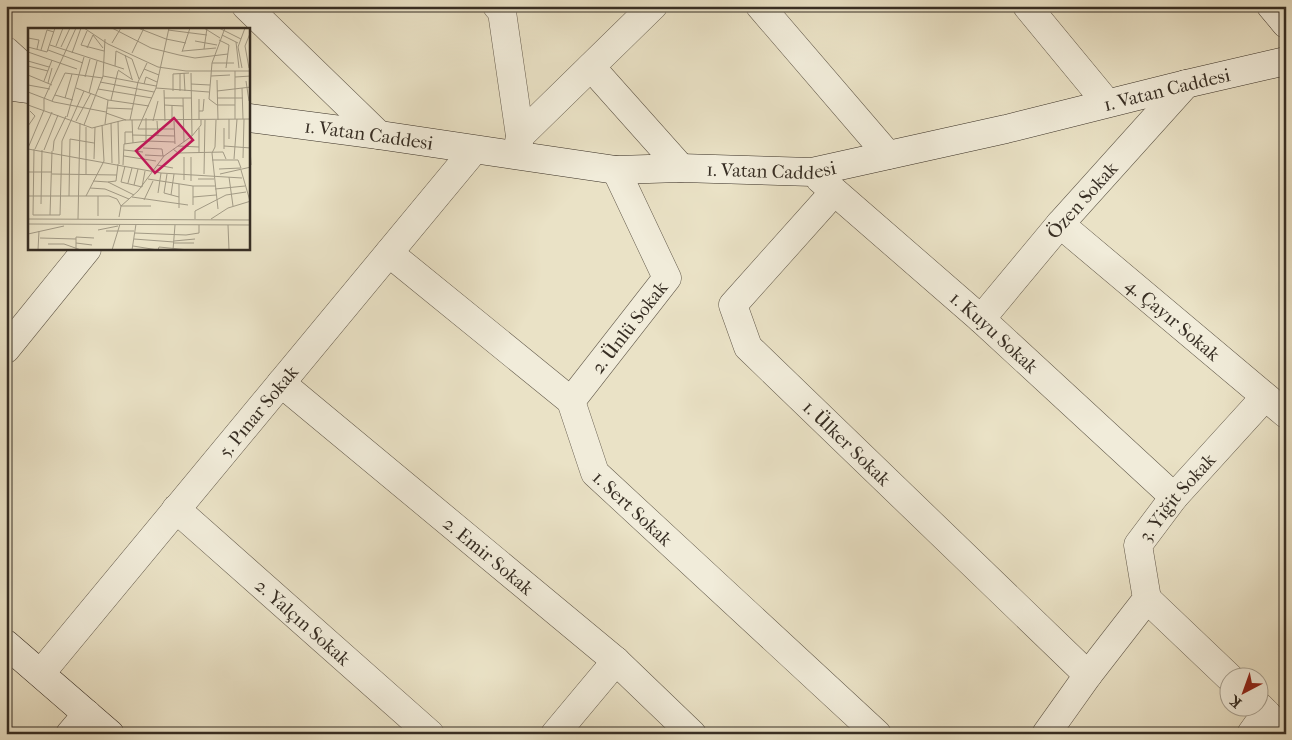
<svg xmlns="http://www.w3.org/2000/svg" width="1292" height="740" font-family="'IM FELL French Canon',serif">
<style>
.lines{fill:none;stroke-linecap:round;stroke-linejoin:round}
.street-casing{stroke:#645b4c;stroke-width:29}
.secondary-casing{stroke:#372e24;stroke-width:29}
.street{stroke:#f1ecda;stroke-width:28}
.secondary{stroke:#f1ecda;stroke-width:28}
.labels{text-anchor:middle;stroke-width:4.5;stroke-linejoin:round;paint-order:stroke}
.street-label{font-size:19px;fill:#372e24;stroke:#f1ecda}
.inset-road{fill:none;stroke:#a29a85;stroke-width:1}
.view{fill:#c2185b;fill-opacity:0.15;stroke:#c2185b;stroke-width:2.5}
.inset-edge{fill:none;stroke:#372e24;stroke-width:2.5}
</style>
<rect width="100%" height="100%" fill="#eae2c6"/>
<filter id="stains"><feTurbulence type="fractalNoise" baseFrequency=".004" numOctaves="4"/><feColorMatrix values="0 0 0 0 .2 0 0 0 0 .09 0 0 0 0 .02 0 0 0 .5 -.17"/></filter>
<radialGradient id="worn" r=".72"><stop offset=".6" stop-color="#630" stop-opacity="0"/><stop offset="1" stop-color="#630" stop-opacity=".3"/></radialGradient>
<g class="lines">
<defs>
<g id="street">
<path d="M 246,6 L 379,135"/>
<path d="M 497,6 L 502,12 L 520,136 L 518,148"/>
<path d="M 760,6 L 888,155"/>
<path d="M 1027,6 L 1107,103"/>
<path d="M 6,51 L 29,72"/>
<path d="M 591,67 L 681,168"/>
<path d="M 520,136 L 653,6"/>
<path id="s1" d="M 820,179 L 981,319 L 1174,497"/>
<path id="s2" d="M 834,192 L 733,305 L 748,347 L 1088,675"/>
<path id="s3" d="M 1060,224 L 1286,414"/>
<path id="s4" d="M 389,253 L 571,401 L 595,473 L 877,734"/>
<path id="s5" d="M 981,319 L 1060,224 L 1186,84"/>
<path d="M 6,349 L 87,249"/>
<path id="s6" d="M 281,383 L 616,661 L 692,734"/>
<path id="s7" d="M 571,401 L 667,278 L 616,170"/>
<path id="s8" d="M 176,509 L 430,734"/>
<path d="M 1147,599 L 1230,678"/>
<path id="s9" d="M 41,673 L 474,150"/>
<path d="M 1260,707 L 1286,734"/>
<path d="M 70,734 L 87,714"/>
<path d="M 555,734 L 616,661"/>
<path id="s10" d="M 1046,734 L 1088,675 L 1147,599 L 1138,545 L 1174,497 L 1265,397"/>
<path d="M 1251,734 L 1266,713"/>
</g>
<g id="secondary">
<path d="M 1271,6 L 1286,24"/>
<path d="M 6,86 L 29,89"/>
<path id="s11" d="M 249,118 L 379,135 L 616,170 L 681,168 L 812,172 L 1006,129 L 1186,84 L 1286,61"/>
<path d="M 6,644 L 110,734"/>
</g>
</defs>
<!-- street casing -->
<use href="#street" class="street-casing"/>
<!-- secondary casing -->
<use href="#secondary" class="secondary-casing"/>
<!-- street -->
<use href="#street" class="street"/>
<!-- secondary -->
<use href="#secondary" class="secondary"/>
</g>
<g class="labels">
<!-- street labels -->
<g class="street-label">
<text dy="7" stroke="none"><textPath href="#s11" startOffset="931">1. Vatan Caddesi</textPath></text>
<text dy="7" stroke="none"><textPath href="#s11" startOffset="121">1. Vatan Caddesi</textPath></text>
<text dy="7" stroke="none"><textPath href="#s11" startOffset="526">1. Vatan Caddesi</textPath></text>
<text dy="7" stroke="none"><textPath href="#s5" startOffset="156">Özen Sokak</textPath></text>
<text dy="7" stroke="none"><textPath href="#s3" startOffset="148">4. Çayır Sokak</textPath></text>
<text dy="7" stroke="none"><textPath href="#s7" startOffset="94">2. Ünlü Sokak</textPath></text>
<text dy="7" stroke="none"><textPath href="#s1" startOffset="232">1. Kuyu Sokak</textPath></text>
<text dy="7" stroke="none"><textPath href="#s9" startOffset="340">5. Pınar Sokak</textPath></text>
<text dy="7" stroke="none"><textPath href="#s2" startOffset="334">1. Ülker Sokak</textPath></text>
<text dy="7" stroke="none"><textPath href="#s10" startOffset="285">3. Yiğit Sokak</textPath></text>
<text dy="7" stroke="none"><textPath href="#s4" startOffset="362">1. Sert Sokak</textPath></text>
<text dy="7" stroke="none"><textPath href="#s6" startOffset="270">2. Emir Sokak</textPath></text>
<text dy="7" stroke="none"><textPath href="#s8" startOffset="170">2. Yalçın Sokak</textPath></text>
</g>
</g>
<!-- overview -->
<g transform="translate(28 28)">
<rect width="222" height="222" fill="#eae2c6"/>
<path class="inset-road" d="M 56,0 L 80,16 L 130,39 L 158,43 L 223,43M 84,0 L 123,20 L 151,27M 110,0 L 138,11 L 158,15M 141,0 L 128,60 L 110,101 L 146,101M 176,0 L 192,10M 191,0 L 213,11M 197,0 L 184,35 L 181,71 L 189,77 L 207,77M 140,2 L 179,7M 59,3 L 53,17 L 76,23M 194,7 L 210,15M 0,10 L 11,12 L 9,21M 191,12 L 201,17 L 198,40M 167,13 L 189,17M 208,14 L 211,40M 84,15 L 93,0M 22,17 L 96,41M 28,18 L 35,0M 0,19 L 19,24 L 27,0M 33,19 L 42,0M 59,20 L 65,7 L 75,20M 176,21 L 179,0M 13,22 L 19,2 L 26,4M 20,22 L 55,35M 155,23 L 188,20M 0,24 L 49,41M 154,24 L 162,0M 44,25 L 53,0M 104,25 L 116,0M 97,27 L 104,51M 151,27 L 167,30 L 200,26M 0,33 L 21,39M 184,35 L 206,35M 0,38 L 20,43M 87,38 L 88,23 L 104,31 L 111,51M 214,40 L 210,19 L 217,0M 221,40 L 217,18 L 223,3M 116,41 L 131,47M 90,42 L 105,52M 207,43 L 207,91M 156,45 L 157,63M 163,45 L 164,108M 152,46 L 152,63M 0,47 L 24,57M 75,48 L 128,58M 183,48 L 202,47M 57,49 L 62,31M 207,49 L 223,48M 189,52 L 190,92M 16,53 L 24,32M 218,53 L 221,73M 72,54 L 126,64M 20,55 L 24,40M 116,56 L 118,49 L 129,54M 163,56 L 182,57M 0,57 L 22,61M 48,60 L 80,72 L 121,78M 128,60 L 181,64M 214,60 L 215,91M 70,61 L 124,70M 136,62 L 137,93M 145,63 L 145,46 L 161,45M 189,63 L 223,59M 0,64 L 26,74 L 78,84M 61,65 L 69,33M 27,67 L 45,72M 37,70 L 44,46M 136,70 L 164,70M 155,70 L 156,114M 189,70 L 215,70M 83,72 L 90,43M 24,73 L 37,45 L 75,50M 0,77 L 64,100 L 96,92 L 223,91M 136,77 L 155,78M 144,77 L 144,93M 79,80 L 104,81M 171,83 L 175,83 L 176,71M 78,85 L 98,92M 39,89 L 56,29M 118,90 L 118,114M 102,92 L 110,54 L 119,35M 104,92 L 105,115M 171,92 L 171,71M 188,92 L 187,119 L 184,125 L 190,181M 48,93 L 63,65M 90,93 L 91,136M 125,93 L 130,73M 129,93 L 130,108M 146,93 L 147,116M 83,95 L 84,135M 77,96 L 80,72M 56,97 L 75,48 L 77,11M 0,98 L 7,88 L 2,83M 58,99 L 58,146M 104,107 L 147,108M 201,111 L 201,91M 97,116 L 97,104 L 104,104M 150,118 L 171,119M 196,118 L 223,120M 0,120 L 16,82 L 16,71 L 48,0M 115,120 L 134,121 L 135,128M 222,120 L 223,137M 0,121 L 133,145 L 214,150M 6,121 L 5,187 L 32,187 L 34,113 L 56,63M 7,121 L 24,84M 145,121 L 150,125 L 195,124 L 198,131M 196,121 L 196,100M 16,122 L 30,87M 96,122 L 115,124M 25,123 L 26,113 L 38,88M 171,125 L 171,100M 117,127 L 136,128M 96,128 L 128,133M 163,129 L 163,153M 215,130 L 216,91M 66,131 L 67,99M 206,131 L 209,91M 184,132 L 210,132 L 213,140 L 191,141M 95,137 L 96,116 L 119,113 L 147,114M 129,137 L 145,140M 97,138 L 93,154 L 114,159 L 117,143M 213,142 L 222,173M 0,144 L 24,144M 24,146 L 89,147M 139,146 L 136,165 L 151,169M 176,146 L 177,92M 192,146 L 223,139M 201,149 L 205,178M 120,151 L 165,158 L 187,158M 170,151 L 186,151M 156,152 L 156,129M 65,153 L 80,154 L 106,167M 80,154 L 88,153 L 90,136M 100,155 L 104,140M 151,156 L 151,180M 106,157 L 110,141M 165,158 L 165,177M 62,160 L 77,161 L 101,171M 187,161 L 217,158M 130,165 L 133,145M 143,167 L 146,146M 0,168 L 81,168 L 89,171 L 93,178M 41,168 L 42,111 L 66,115M 58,168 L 76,133 L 74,97M 70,168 L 70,188M 104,169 L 160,177M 165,169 L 188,167M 116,172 L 125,153M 13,176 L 14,122M 93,178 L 123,178M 22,187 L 24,123M 91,189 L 93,178 L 110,163 L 136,128 L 164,108 L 173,97 L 173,92M 0,191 L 223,192M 50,191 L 52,95M 167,191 L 167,183 L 198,167 L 218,164M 183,191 L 200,180 L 223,173M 0,196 L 223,197M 200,197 L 201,222M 70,202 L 90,198M 78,203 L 106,203M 107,205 L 158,207 L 171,205 L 171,197M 0,206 L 36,198M 12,210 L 48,211M 106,211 L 146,214M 146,213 L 167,211M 48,215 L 64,217M 146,215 L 166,215M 20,216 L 36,216 L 53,222M 105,218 L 130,222M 48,221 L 48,209 L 66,210M 10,222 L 11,203M 84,222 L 92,196M 104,222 L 108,196M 130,222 L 131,219 L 161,222M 145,222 L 147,197"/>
<path class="view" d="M 146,90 L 165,112 L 127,145 L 108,123 Z"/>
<rect width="222" height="222" class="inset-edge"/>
</g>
<!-- margin -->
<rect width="1292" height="740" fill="none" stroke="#eae2c6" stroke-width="25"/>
<rect x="8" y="8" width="1277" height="725" fill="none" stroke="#372e24" stroke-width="2.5"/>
<rect x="12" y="12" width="1267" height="715" fill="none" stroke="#372e24"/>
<!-- north arrow -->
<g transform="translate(1244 692) rotate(221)"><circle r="24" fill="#f1ecda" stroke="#a7a091"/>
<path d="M0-4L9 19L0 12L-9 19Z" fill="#8f2418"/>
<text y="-8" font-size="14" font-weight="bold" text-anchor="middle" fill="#372e24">K</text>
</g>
<rect width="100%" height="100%" filter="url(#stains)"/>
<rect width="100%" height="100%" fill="url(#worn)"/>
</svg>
